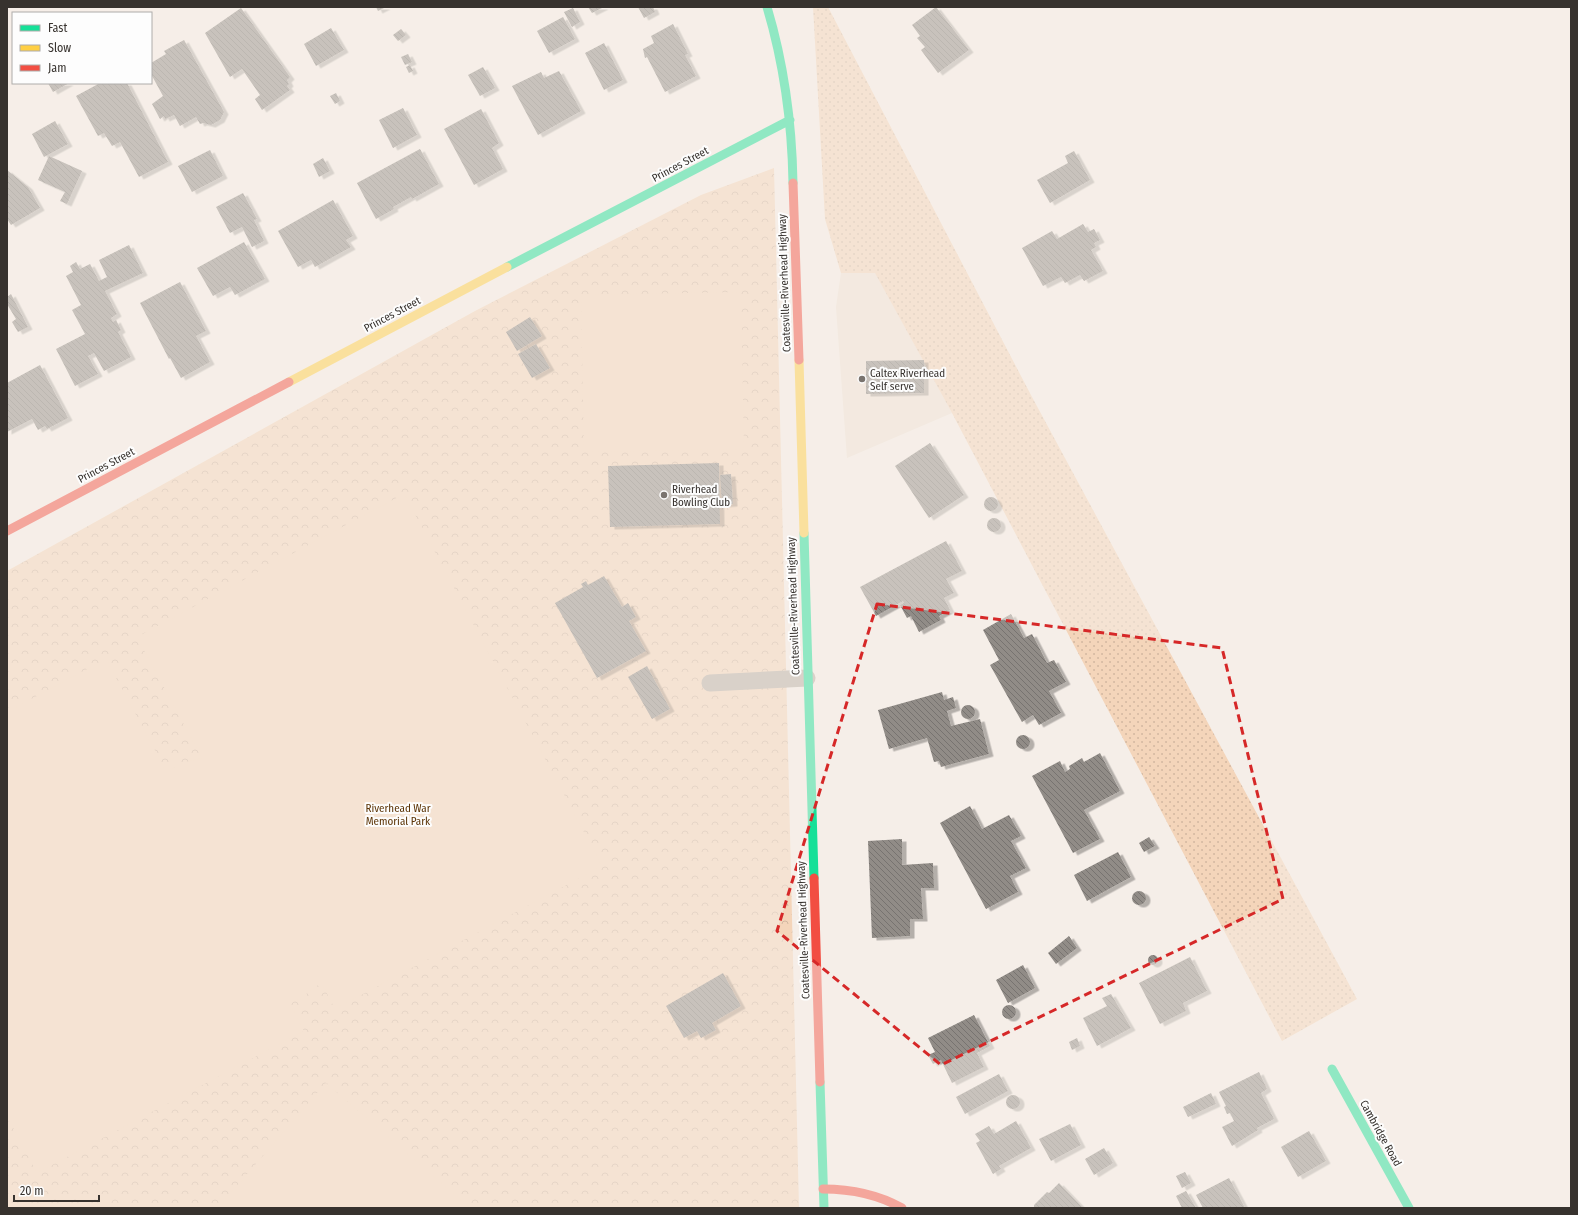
<svg xmlns="http://www.w3.org/2000/svg" width="1578" height="1215" font-family="'Fira Sans Condensed',sans-serif">
<style>
.built{fill:#efe2d7}
.grass{fill:url(#grass-dots)}
.park{fill:url(#park-crowns)}
.pitch{fill:#f4d5ba}
.building{fill:url(#building-back-hatch);filter:url(#shadow)}
.lines{fill:none;stroke-linecap:round;stroke-linejoin:round}
.lane{stroke:#b5ada5;stroke-width:17}
.fast{stroke:#16e098;stroke-width:9}
.slow{stroke:#ffcf43;stroke-width:9}
.jam{stroke:#f24e42;stroke-width:9}
.marked{fill:none;stroke:#d62828;stroke-width:3;stroke-dasharray:8 5;stroke-linejoin:round}
.poi-dot{fill:#7a746f;stroke:#fdfdfd;stroke-width:1.5}
.labels{text-anchor:middle;stroke-width:4;stroke-linejoin:round;paint-order:stroke}
.street-label{font-size:11px;fill:#37322e;stroke:#fdfdfd}
.poi-label{font-size:11px;fill:#37322e;stroke:#fdfdfd;text-anchor:start}
.park-label{font-size:11px;fill:#5b3305;stroke:#fdfdfd}
</style>
<defs>
<pattern id="grass-dots" width="8" height="8" patternUnits="userSpaceOnUse"><rect width="8" height="8" fill="#f4d5ba"/><path d="M2 2h.1M6 6h.1" fill="none" stroke="#d2b7a0" stroke-width="1.8" stroke-linecap="round"/></pattern>
<pattern id="park-crowns" width="20" height="18" patternUnits="userSpaceOnUse"><rect width="20" height="18" fill="#f4d5ba"/><path d="M2 6a3 3 0 1 1 6 0M12 15a3 3 0 1 1 6 0" fill="none" stroke="#d2b7a0"/></pattern>
<pattern id="building-back-hatch" width="6" height="6" patternUnits="userSpaceOnUse"><rect width="6" height="6" fill="#918c87"/><path d="M-1 5l2 2M0 0l6 6M5-1l2 2" fill="none" stroke="#77736f"/></pattern>
<filter id="shadow"><feDropShadow dx="4.5" dy="2.5" stdDeviation="0" flood-color="#0004"/></filter>
</defs>
<rect width="100%" height="100%" fill="#f5eee8"/>
<!-- built -->
<path class="built" d="M 875,272 L 952,413 L 847,458 L 836,307 L 841,273 Z"/>
<!-- grass -->
<path class="grass" d="M 813,7 L 828,7 L 1032,397 L 1357,999 L 1282,1041 L 952,413 L 875,273 L 841,273 L 825,219 Z"/>
<!-- park -->
<path class="park" d="M 774,168 L 799,1208 L 7,1208 L 7,571 L 475,311 L 701,195 Z"/>
<!-- pitch -->
<path class="pitch" d="M 741,292 L 744,449 L 584,452 L 581,295 Z
M 404,494 L 602,866 L 335,1009 L 321,982 L 314,989 L 290,1004 L 304,1031 L 37,1173 L 7,1116 L 7,712 L 106,659 L 166,771 L 186,762 L 202,758 L 137,637 Z
M 326,1083 L 470,1208 L 218,1208 Z"/>
<!-- building -->
<path class="building" d="M 376,7 L 386,7 L 378,11 Z
M 588,7 L 604,7 L 592,13 Z
M 638,7 L 653,7 L 655,12 L 644,18 Z
M 936,7 L 969,50 L 938,73 L 921,50 L 925,47 L 917,38 L 920,36 L 912,25 Z
M 241,8 L 290,77 L 287,80 L 289,84 L 287,86 L 290,90 L 262,110 L 255,99 L 260,95 L 242,69 L 230,77 L 205,33 Z
M 573,8 L 580,22 L 572,27 L 564,12 Z
M 563,17 L 575,39 L 549,53 L 537,31 Z
M 673,24 L 688,54 L 685,55 L 696,76 L 665,92 L 647,57 L 645,58 L 643,49 L 654,43 L 651,36 Z
M 331,28 L 344,50 L 316,66 L 304,44 Z
M 401,29 L 406,35 L 398,41 L 393,35 Z
M 184,40 L 224,112 L 220,120 L 211,125 L 203,123 L 200,124 L 196,117 L 180,126 L 174,115 L 165,119 L 164,116 L 160,119 L 152,104 L 163,96 L 151,74 L 151,63 L 166,54 L 164,51 Z
M 604,43 L 623,80 L 604,90 L 585,53 Z
M 408,54 L 412,62 L 405,65 L 401,57 Z
M 410,65 L 413,71 L 409,73 L 406,67 Z
M 483,67 L 495,88 L 480,96 L 468,75 Z
M 559,71 L 581,111 L 538,135 L 512,86 L 541,72 L 544,78 Z
M 48,83 L 69,83 L 53,92 Z
M 100,83 L 127,83 L 168,162 L 139,177 L 120,142 L 112,146 L 104,133 L 98,136 L 76,96 Z
M 336,93 L 340,101 L 335,104 L 330,96 Z
M 403,108 L 417,135 L 393,148 L 379,120 Z
M 481,109 L 499,143 L 492,148 L 503,169 L 474,185 L 444,129 Z
M 55,121 L 68,144 L 44,157 L 32,134 Z
M 420,149 L 439,184 L 412,199 L 411,197 L 393,207 L 394,209 L 376,219 L 357,183 Z
M 210,150 L 223,176 L 192,192 L 178,166 Z
M 1074,151 L 1090,180 L 1050,203 L 1037,180 L 1068,163 L 1065,156 Z
M 49,156 L 82,171 L 67,204 L 60,201 L 65,192 L 38,180 Z
M 323,158 L 330,171 L 319,177 L 313,164 Z
M 7,170 L 28,187 L 40,208 L 11,225 L 7,219 Z
M 243,193 L 257,219 L 254,220 L 264,241 L 252,247 L 242,227 L 230,233 L 216,207 Z
M 333,200 L 353,236 L 346,240 L 351,247 L 315,267 L 311,260 L 298,267 L 278,231 Z
M 1083,224 L 1088,232 L 1094,229 L 1100,240 L 1094,243 L 1096,247 L 1091,250 L 1103,271 L 1084,281 L 1080,275 L 1065,283 L 1061,277 L 1043,286 L 1022,248 L 1052,231 L 1057,239 Z
M 244,242 L 265,279 L 235,295 L 230,287 L 213,296 L 197,268 Z
M 129,245 L 143,273 L 105,291 L 117,314 L 111,318 L 113,322 L 116,320 L 121,330 L 118,332 L 131,357 L 104,371 L 94,353 L 88,356 L 98,374 L 75,386 L 56,349 L 85,334 L 72,310 L 81,305 L 66,276 L 73,272 L 70,266 L 76,262 L 80,269 L 90,264 L 99,281 L 107,277 L 99,260 Z
M 180,282 L 206,331 L 196,336 L 210,362 L 181,378 L 170,358 L 169,359 L 140,303 Z
M 11,294 L 28,327 L 18,332 L 12,322 L 16,319 L 7,304 L 7,297 Z
M 530,317 L 542,336 L 517,351 L 506,332 Z
M 536,344 L 550,368 L 532,378 L 518,354 Z
M 924,360 L 924,393 L 866,394 L 866,361 Z
M 40,365 L 68,418 L 47,429 L 45,426 L 38,430 L 32,419 L 7,432 L 7,383 Z
M 930,443 L 964,495 L 929,518 L 895,466 Z
M 719,463 L 720,524 L 610,527 L 608,466 Z
M 731,474 L 733,504 L 722,505 L 720,475 Z
M984 504a7 7 0 1 1 14 0a7 7 0 1 1-14 0Z
M987 525a7 7 0 1 1 14 0a7 7 0 1 1-14 0Z
M 946,541 L 962,571 L 946,579 L 954,593 L 944,598 L 950,610 L 939,616 L 941,620 L 919,632 L 911,616 L 907,618 L 900,605 L 904,603 L 903,601 L 876,616 L 860,587 Z
M 604,576 L 622,607 L 628,603 L 636,617 L 629,621 L 646,651 L 597,678 L 555,603 L 583,587 L 581,584 L 586,581 L 588,585 Z
M 1011,614 L 1024,638 L 1032,634 L 1047,663 L 1054,660 L 1066,682 L 1049,691 L 1061,713 L 1039,725 L 1033,715 L 1022,722 L 990,665 L 999,660 L 983,630 Z
M 647,666 L 670,709 L 652,719 L 628,677 Z
M 942,692 L 944,700 L 953,697 L 956,708 L 947,711 L 951,726 L 980,719 L 989,754 L 941,767 L 939,761 L 934,762 L 927,738 L 889,749 L 878,710 Z
M961 712a7 7 0 1 1 14 0a7 7 0 1 1-14 0Z
M1016 742a7 7 0 1 1 14 0a7 7 0 1 1-14 0Z
M 1100,753 L 1120,791 L 1084,810 L 1100,839 L 1073,853 L 1032,776 L 1060,761 L 1065,772 L 1070,769 L 1069,766 L 1082,758 L 1084,762 Z
M 970,806 L 982,829 L 1009,815 L 1021,836 L 1011,841 L 1026,868 L 1010,876 L 1018,892 L 986,909 L 940,823 Z
M 1149,837 L 1155,846 L 1144,852 L 1139,843 Z
M 902,839 L 902,865 L 933,863 L 934,888 L 921,888 L 923,919 L 910,919 L 910,936 L 872,938 L 868,841 Z
M 1118,852 L 1131,877 L 1087,901 L 1074,875 Z
M1132 898a7 7 0 1 1 14 0a7 7 0 1 1-14 0Z
M 1069,936 L 1077,948 L 1056,964 L 1048,953 Z
M1148 960a5 5 0 1 1 10 0a5 5 0 1 1-10 0Z
M 1190,957 L 1207,991 L 1183,1003 L 1186,1011 L 1160,1024 L 1139,983 Z
M 1023,965 L 1035,988 L 1008,1003 L 996,980 Z
M 723,973 L 741,1006 L 712,1023 L 716,1030 L 701,1038 L 697,1031 L 684,1038 L 666,1006 Z
M 1111,994 L 1131,1028 L 1097,1046 L 1083,1018 L 1107,1006 L 1102,998 Z
M1002 1012a7 7 0 1 1 14 0a7 7 0 1 1-14 0Z
M 974,1015 L 990,1046 L 977,1053 L 984,1067 L 952,1083 L 941,1060 L 933,1064 L 928,1055 L 935,1052 L 928,1038 Z
M 1077,1038 L 1080,1046 L 1072,1050 L 1069,1042 Z
M 1259,1072 L 1267,1089 L 1261,1093 L 1274,1119 L 1257,1128 L 1258,1130 L 1232,1146 L 1222,1127 L 1234,1121 L 1230,1113 L 1227,1114 L 1224,1107 L 1226,1106 L 1219,1092 Z
M 999,1074 L 1008,1091 L 965,1114 L 956,1097 Z
M 1211,1093 L 1216,1104 L 1188,1117 L 1183,1107 Z
M1006 1102a7 7 0 1 1 14 0a7 7 0 1 1-14 0Z
M 1016,1121 L 1031,1148 L 999,1166 L 1001,1169 L 993,1174 L 976,1143 L 980,1141 L 975,1134 L 989,1126 L 994,1134 Z
M 1070,1124 L 1081,1145 L 1051,1161 L 1039,1139 Z
M 1309,1131 L 1326,1161 L 1298,1177 L 1281,1147 Z
M 1104,1148 L 1113,1163 L 1094,1175 L 1085,1159 Z
M 1185,1172 L 1191,1183 L 1182,1188 L 1176,1176 Z
M 1229,1178 L 1245,1208 L 1203,1208 L 1196,1195 Z
M 1059,1183 L 1083,1208 L 1034,1208 L 1034,1205 L 1047,1192 L 1049,1193 Z
M 1186,1191 L 1196,1208 L 1182,1208 L 1176,1196 Z"/>
<g class="lines">
<!-- lane -->
<path class="lane" d="M 710,683 L 807,678"/>
<!-- fast -->
<path class="fast" d="M 767,7 C 784,64 792,123 793,183
M 507,267 L 790,120
M 804,533 L 814,878
M 1332,1069 L 1409,1208
M 820,1082 L 824,1208"/>
<!-- slow -->
<path class="slow" d="M 799,360 L 804,533
M 289,382 L 507,267"/>
<!-- jam -->
<path class="jam" d="M 793,183 L 799,360
M 7,531 L 289,382
M 814,878 L 820,1082
M 823,1189 C 852,1189 877,1194 902,1208"/>
</g>
<!-- marked area -->
<path d="M0 0H1578V1215H0ZM 877,604 L 1222,648 L 1283,899 L 941,1065 L 777,931 Z" fill="#f5eee8" fill-opacity=".55" fill-rule="evenodd"/>
<path class="marked" d="M 877,604 L 1222,648 L 1283,899 L 941,1065 L 777,931 Z"/>
<!-- markers -->
<g class="poi-dot">
<circle cx="862" cy="379" r="4"/>
<circle cx="664" cy="495" r="4"/>
</g>
<g class="labels">
<!-- street labels -->
<g class="street-label">
<text transform="translate(680 164) rotate(-28)" y="4">Princes Street</text>
<text transform="translate(784 283) rotate(-92)" y="4">Coatesville-Riverhead Highway</text>
<text transform="translate(392 314) rotate(-28)" y="4">Princes Street</text>
<text transform="translate(106 465) rotate(-28)" y="4">Princes Street</text>
<text transform="translate(793 606) rotate(-92)" y="4">Coatesville-Riverhead Highway</text>
<text transform="translate(803 930) rotate(-92)" y="4">Coatesville-Riverhead Highway</text>
<text transform="translate(1381 1133) rotate(61)" y="4">Cambridge Road</text>
</g>
<!-- poi labels -->
<g class="poi-label">
<text x="870" y="377">Caltex Riverhead<tspan x="870" dy="13">Self serve</tspan></text>
<text x="672" y="493">Riverhead<tspan x="672" dy="13">Bowling Club</tspan></text>
</g>
<!-- park labels -->
<g class="park-label">
<text x="398" y="812">Riverhead War<tspan x="398" dy="13">Memorial Park</tspan></text>
</g>
</g>
<!-- border -->
<rect width="1578" height="1215" fill="none" stroke="#37322e" stroke-width="16"/>
<!-- legend -->
<rect x="12" y="12" width="140" height="72" fill="#fdfdfd" stroke="#aeacaa"/>
<rect x="20" y="25" width="20" height="6" fill="#16e098" stroke="#aeacaa"/>
<text x="48" y="32" font-size="12" fill="#37322e">Fast</text>
<rect x="20" y="45" width="20" height="6" fill="#ffcf43" stroke="#aeacaa"/>
<text x="48" y="52" font-size="12" fill="#37322e">Slow</text>
<rect x="20" y="65" width="20" height="6" fill="#f24e42" stroke="#aeacaa"/>
<text x="48" y="72" font-size="12" fill="#37322e">Jam</text>
<!-- scale -->
<path d="M14 1195v6h85v-6" fill="none" stroke="#37322e" stroke-width="2"/>
<text x="20" y="1195" font-size="12" fill="#37322e" stroke="#fdfdfd" stroke-width="3" paint-order="stroke">20 m</text>
</svg>
